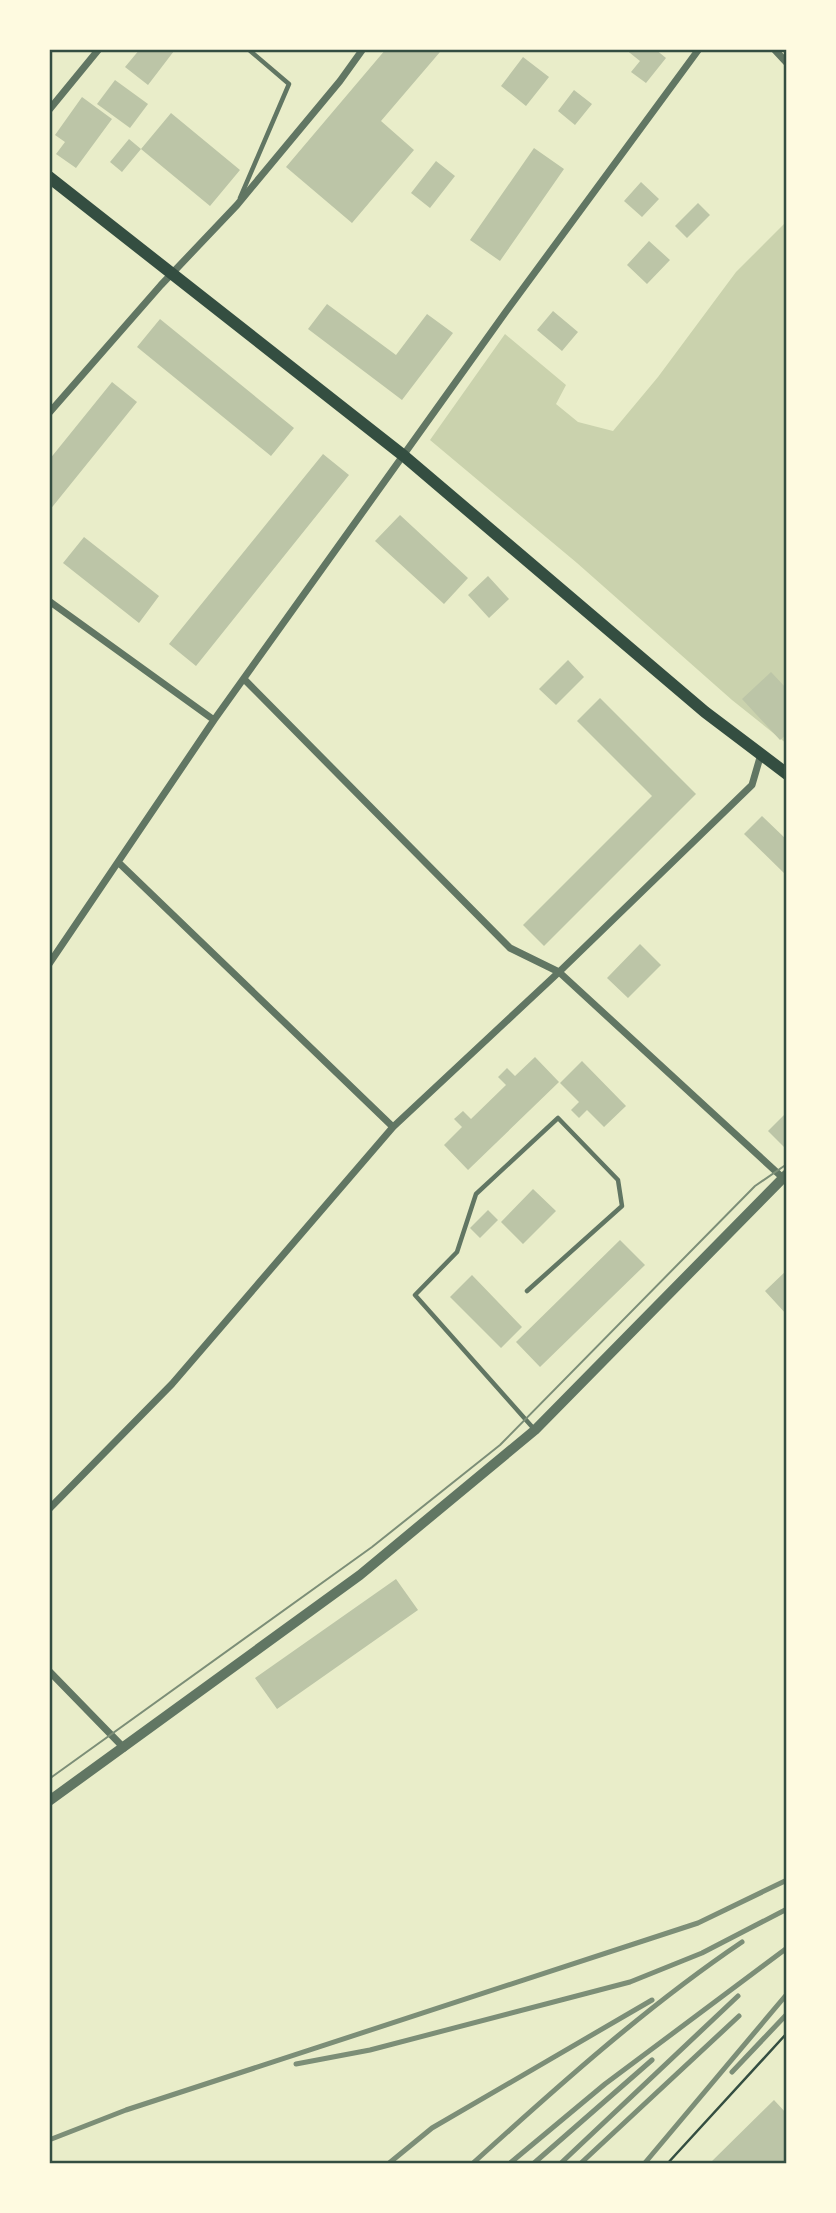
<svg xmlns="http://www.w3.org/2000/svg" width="836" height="2213" font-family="Raleway,sans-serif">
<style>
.green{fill:#cad2ad}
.building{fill:#bcc5a7}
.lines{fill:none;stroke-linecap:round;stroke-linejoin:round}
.path{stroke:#344e41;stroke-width:2.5}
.service{stroke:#617663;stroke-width:4.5}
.minor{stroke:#617663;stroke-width:7}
.tertiary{stroke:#617663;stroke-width:10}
.primary{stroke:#344e41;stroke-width:12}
.tram{stroke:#7c8e77;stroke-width:2}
.rail{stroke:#7c8e77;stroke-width:5}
.neatline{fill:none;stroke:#344e41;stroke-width:2.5}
</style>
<rect width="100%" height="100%" fill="#e9edc9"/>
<!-- green -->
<path class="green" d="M 787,221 L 787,744 L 732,700 L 577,563 L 430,440 L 505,334 L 566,385 L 556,404 L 578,422 L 613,431 L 658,377 L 736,272 Z"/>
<!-- building -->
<path class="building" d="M 140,49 L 171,49 L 174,51 L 148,85 L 125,67 Z
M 386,49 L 437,49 L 440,52 L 381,121 L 414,150 L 352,223 L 286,167 Z
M 625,49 L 655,49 L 666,58 L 646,83 L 631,72 L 640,61 Z
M 523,57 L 549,77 L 526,106 L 501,86 Z
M 115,80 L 148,104 L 130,128 L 97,104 Z
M 574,90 L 592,104 L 575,125 L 558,111 Z
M 82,97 L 112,119 L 76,168 L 56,154 L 65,142 L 55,135 Z
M 171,113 L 240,170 L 210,206 L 141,149 L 122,172 L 110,162 L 129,139 L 141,149 Z
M 534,148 L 564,169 L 500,261 L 470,240 Z
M 436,161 L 455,176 L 430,208 L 411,193 Z
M 641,182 L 659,199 L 642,217 L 624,201 Z
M 698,203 L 710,215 L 687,238 L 675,226 Z
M 649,241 L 670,260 L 647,284 L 627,265 Z
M 327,304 L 396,355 L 427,314 L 453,333 L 402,400 L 308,329 Z
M 553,311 L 578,332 L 562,351 L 537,330 Z
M 160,319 L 294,428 L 271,456 L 137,347 Z
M 112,382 L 137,402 L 49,511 L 49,460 Z
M 323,454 L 349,475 L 196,666 L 169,644 Z
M 400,515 L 468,578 L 444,604 L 375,541 Z
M 84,537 L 159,596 L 139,623 L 63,563 Z
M 488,576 L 509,599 L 489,618 L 468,595 Z
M 568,660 L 584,677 L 556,705 L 539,689 Z
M 771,672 L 787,689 L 787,734 L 780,740 L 742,699 Z
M 600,698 L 696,794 L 544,946 L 523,925 L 652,796 L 577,721 Z
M 762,816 L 787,840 L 787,876 L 744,834 Z
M 640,944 L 661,965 L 628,998 L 607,978 Z
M 535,1057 L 559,1082 L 468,1170 L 444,1145 L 462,1127 L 454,1119 L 463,1111 L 471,1119 L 506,1085 L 498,1077 L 507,1068 L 515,1076 Z
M 582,1061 L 626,1106 L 604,1127 L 587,1110 L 579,1118 L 571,1110 L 579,1102 L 560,1083 Z
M 787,1112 L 787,1150 L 768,1131 Z
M 533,1189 L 556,1211 L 523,1244 L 501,1222 Z
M 488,1210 L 498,1220 L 480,1238 L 470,1228 Z
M 620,1240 L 645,1265 L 540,1367 L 516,1342 Z
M 787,1270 L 787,1315 L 765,1291 Z
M 472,1275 L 522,1327 L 501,1348 L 450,1297 Z
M 396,1579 L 418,1610 L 277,1709 L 255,1678 Z
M 774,2100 L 787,2114 L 787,2164 L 709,2164 Z"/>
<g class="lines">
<!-- path -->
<path class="path" d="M 667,2164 L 787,2033"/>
<!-- service -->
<path class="service" d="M 240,198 L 289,84 L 248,49
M 527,1291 L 622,1206 L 618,1180 L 558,1118 L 476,1194 L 457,1252 L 415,1295 L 534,1429"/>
<!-- minor -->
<path class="minor" d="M 774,49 L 787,63
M 49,110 L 99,49
M 49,413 L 161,285 L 237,205 L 340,81 L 363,49
M 49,601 L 214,720
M 244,679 L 510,948 L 559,972 L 783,1178
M 118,862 L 393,1127
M 49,964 L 214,720 L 505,313 L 699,49
M 49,1509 L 172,1384 L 393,1127 L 559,972 L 752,785 L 761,754
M 49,1671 L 124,1748"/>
<!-- tertiary -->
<path class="tertiary" d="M 49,1801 L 360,1575 L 535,1430 L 787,1174"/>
<!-- primary -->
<path class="primary" d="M 49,177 L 404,456 L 705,712 L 787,774"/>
<!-- tram -->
<path class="tram" d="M 49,1779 L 372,1547 L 500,1445 L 755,1186 L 787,1164"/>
<!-- rail -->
<path class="rail" d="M 296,2064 L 370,2050 L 630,1982 L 702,1953 L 787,1909
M 732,2072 L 787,2014
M 49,2140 L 126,2110 L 698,1923 L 787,1880
M 388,2164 L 432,2128 L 652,2000
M 472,2164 C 557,2087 647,2006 742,1942
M 509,2164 L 605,2084 L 787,1948
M 533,2164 L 652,2060
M 560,2164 L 738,1996
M 580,2164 L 739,2016
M 644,2164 L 787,1994"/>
</g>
<!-- border -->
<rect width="836" height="2213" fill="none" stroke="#fefae0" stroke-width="102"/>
<rect x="51" y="51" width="734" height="2111" class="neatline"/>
</svg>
